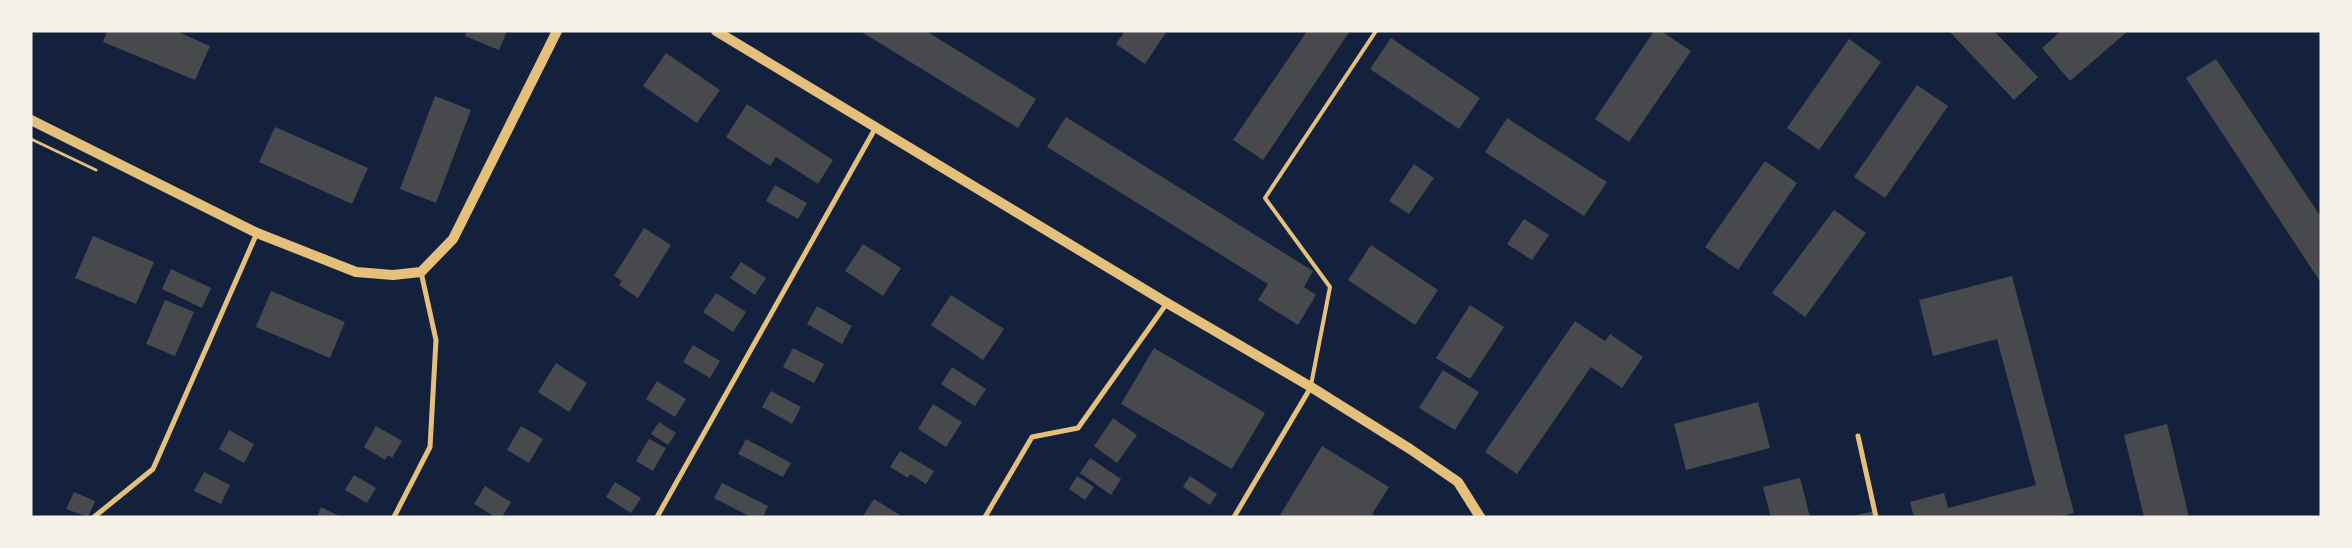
<svg xmlns="http://www.w3.org/2000/svg" width="2352" height="548" font-family="'PT Sans',sans-serif">
<style>
.building{fill:#48494c}
.lines{fill:none;stroke-linecap:round;stroke-linejoin:round}
.path{stroke:#e5c07b;stroke-width:3}
.service{stroke:#e5c07b;stroke-width:4}
.minor{stroke:#e5c07b;stroke-width:5}
.secondary{stroke:#e5c07b;stroke-width:10}
</style>
<rect width="100%" height="100%" fill="#14213d"/>
<!-- building -->
<path class="building" d="M 107,31 L 176,31 L 210,46 L 195,80 L 103,42 Z
M 467,31 L 507,31 L 499,50 L 465,36 Z
M 860,31 L 926,31 L 1036,99 L 1018,128 Z
M 1125,31 L 1167,31 L 1145,64 L 1116,44 Z
M 1307,31 L 1350,31 L 1263,160 L 1233,140 Z
M 1654,31 L 1661,31 L 1691,51 L 1629,142 L 1595,119 Z
M 1949,31 L 1994,31 L 2038,77 L 2014,100 Z
M 2061,31 L 2128,31 L 2070,81 L 2042,48 Z
M 1391,38 L 1480,98 L 1459,129 L 1370,69 Z
M 1849,39 L 1881,62 L 1819,150 L 1787,128 Z
M 666,53 L 720,90 L 697,123 L 643,86 Z
M 2216,59 L 2321,217 L 2321,283 L 2186,78 Z
M 1917,85 L 1948,106 L 1885,198 L 1854,177 Z
M 435,96 L 471,110 L 436,203 L 400,189 Z
M 747,104 L 833,160 L 818,184 L 776,157 L 770,166 L 726,137 Z
M 1066,117 L 1313,271 L 1304,287 L 1316,295 L 1298,325 L 1258,300 L 1268,284 L 1047,147 Z
M 1507,118 L 1607,182 L 1584,216 L 1485,152 Z
M 275,127 L 368,168 L 352,204 L 259,162 Z
M 1765,161 L 1797,183 L 1738,270 L 1705,247 Z
M 1414,164 L 1434,178 L 1409,214 L 1389,201 Z
M 775,185 L 807,203 L 798,219 L 766,201 Z
M 1834,210 L 1866,233 L 1805,317 L 1772,293 Z
M 1524,219 L 1549,235 L 1532,260 L 1507,244 Z
M 644,228 L 671,245 L 638,298 L 619,285 L 622,281 L 614,276 Z
M 93,236 L 154,262 L 136,304 L 75,278 Z
M 863,244 L 901,268 L 883,296 L 845,271 Z
M 1371,245 L 1438,290 L 1415,325 L 1348,280 Z
M 741,262 L 766,278 L 755,295 L 730,278 Z
M 171,269 L 211,288 L 202,308 L 162,289 Z
M 2012,276 L 2074,513 L 2059,517 L 1914,517 L 1910,502 L 1944,493 L 1948,508 L 2036,485 L 1997,339 L 1933,356 L 1919,300 Z
M 271,291 L 345,322 L 330,358 L 256,327 Z
M 716,293 L 746,312 L 733,332 L 703,312 Z
M 951,295 L 1004,329 L 983,360 L 931,325 Z
M 165,300 L 194,312 L 175,356 L 146,344 Z
M 1470,305 L 1504,327 L 1470,379 L 1436,358 Z
M 817,306 L 852,326 L 842,344 L 807,324 Z
M 1575,321 L 1605,341 L 1610,334 L 1643,357 L 1622,388 L 1591,367 L 1517,474 L 1485,452 Z
M 693,345 L 720,361 L 710,378 L 683,362 Z
M 793,348 L 824,364 L 814,383 L 783,367 Z
M 1154,348 L 1265,413 L 1232,469 L 1121,404 Z
M 556,363 L 587,383 L 569,412 L 538,392 Z
M 952,367 L 986,389 L 975,406 L 941,384 Z
M 1443,370 L 1479,392 L 1455,430 L 1419,408 Z
M 657,381 L 686,399 L 675,417 L 646,399 Z
M 771,391 L 801,407 L 792,424 L 762,407 Z
M 1758,402 L 1770,448 L 1686,470 L 1674,424 Z
M 933,404 L 962,422 L 946,447 L 918,429 Z
M 1113,418 L 1137,435 L 1117,463 L 1094,446 Z
M 659,422 L 676,433 L 668,445 L 651,434 Z
M 2167,424 L 2189,517 L 2144,517 L 2124,435 Z
M 376,426 L 402,441 L 392,458 L 388,455 L 385,460 L 364,447 Z
M 521,426 L 543,439 L 529,463 L 507,450 Z
M 229,430 L 254,444 L 244,463 L 219,449 Z
M 649,439 L 666,448 L 653,471 L 636,461 Z
M 746,439 L 791,463 L 783,477 L 738,454 Z
M 1322,446 L 1389,487 L 1372,514 L 1377,517 L 1283,517 L 1280,515 Z
M 900,451 L 934,471 L 926,484 L 910,474 L 908,478 L 890,467 Z
M 1090,458 L 1121,479 L 1111,495 L 1080,473 Z
M 204,472 L 230,485 L 221,504 L 194,491 Z
M 354,475 L 376,488 L 367,503 L 345,490 Z
M 1077,476 L 1094,487 L 1085,500 L 1069,489 Z
M 1190,476 L 1217,494 L 1210,505 L 1183,487 Z
M 1800,478 L 1810,517 L 1771,517 L 1763,487 Z
M 615,482 L 641,498 L 631,513 L 606,497 Z
M 722,483 L 768,506 L 763,517 L 751,517 L 714,498 Z
M 485,486 L 511,502 L 502,517 L 495,517 L 474,504 Z
M 74,492 L 95,501 L 88,517 L 66,509 Z
M 874,499 L 903,517 L 863,516 Z
M 321,507 L 341,517 L 317,517 Z
M 1874,511 L 1875,517 L 1854,517 L 1853,516 Z"/>
<g class="lines">
<!-- path -->
<path class="path" d="M 31,139 L 96,170"/>
<!-- service -->
<path class="service" d="M 1311,385 L 1330,287 L 1265,198 L 1376,31"/>
<!-- minor -->
<path class="minor" d="M 1858,436 L 1876,517
M 94,517 L 153,469 L 257,233
M 394,517 L 430,447 L 436,340 L 421,272
M 657,517 L 876,127
M 985,517 L 1032,437 L 1078,428 L 1167,303
M 1234,517 L 1311,387"/>
<!-- secondary -->
<path class="secondary" d="M 716,31 L 1167,303 L 1311,387 L 1410,449 L 1458,482 L 1480,517
M 31,120 L 257,233 L 356,272 L 393,275 L 421,272 L 453,239 L 557,31"/>
</g>
<!-- border -->
<rect width="2352" height="548" fill="none" stroke="#f6f1e7" stroke-width="65"/>
</svg>
